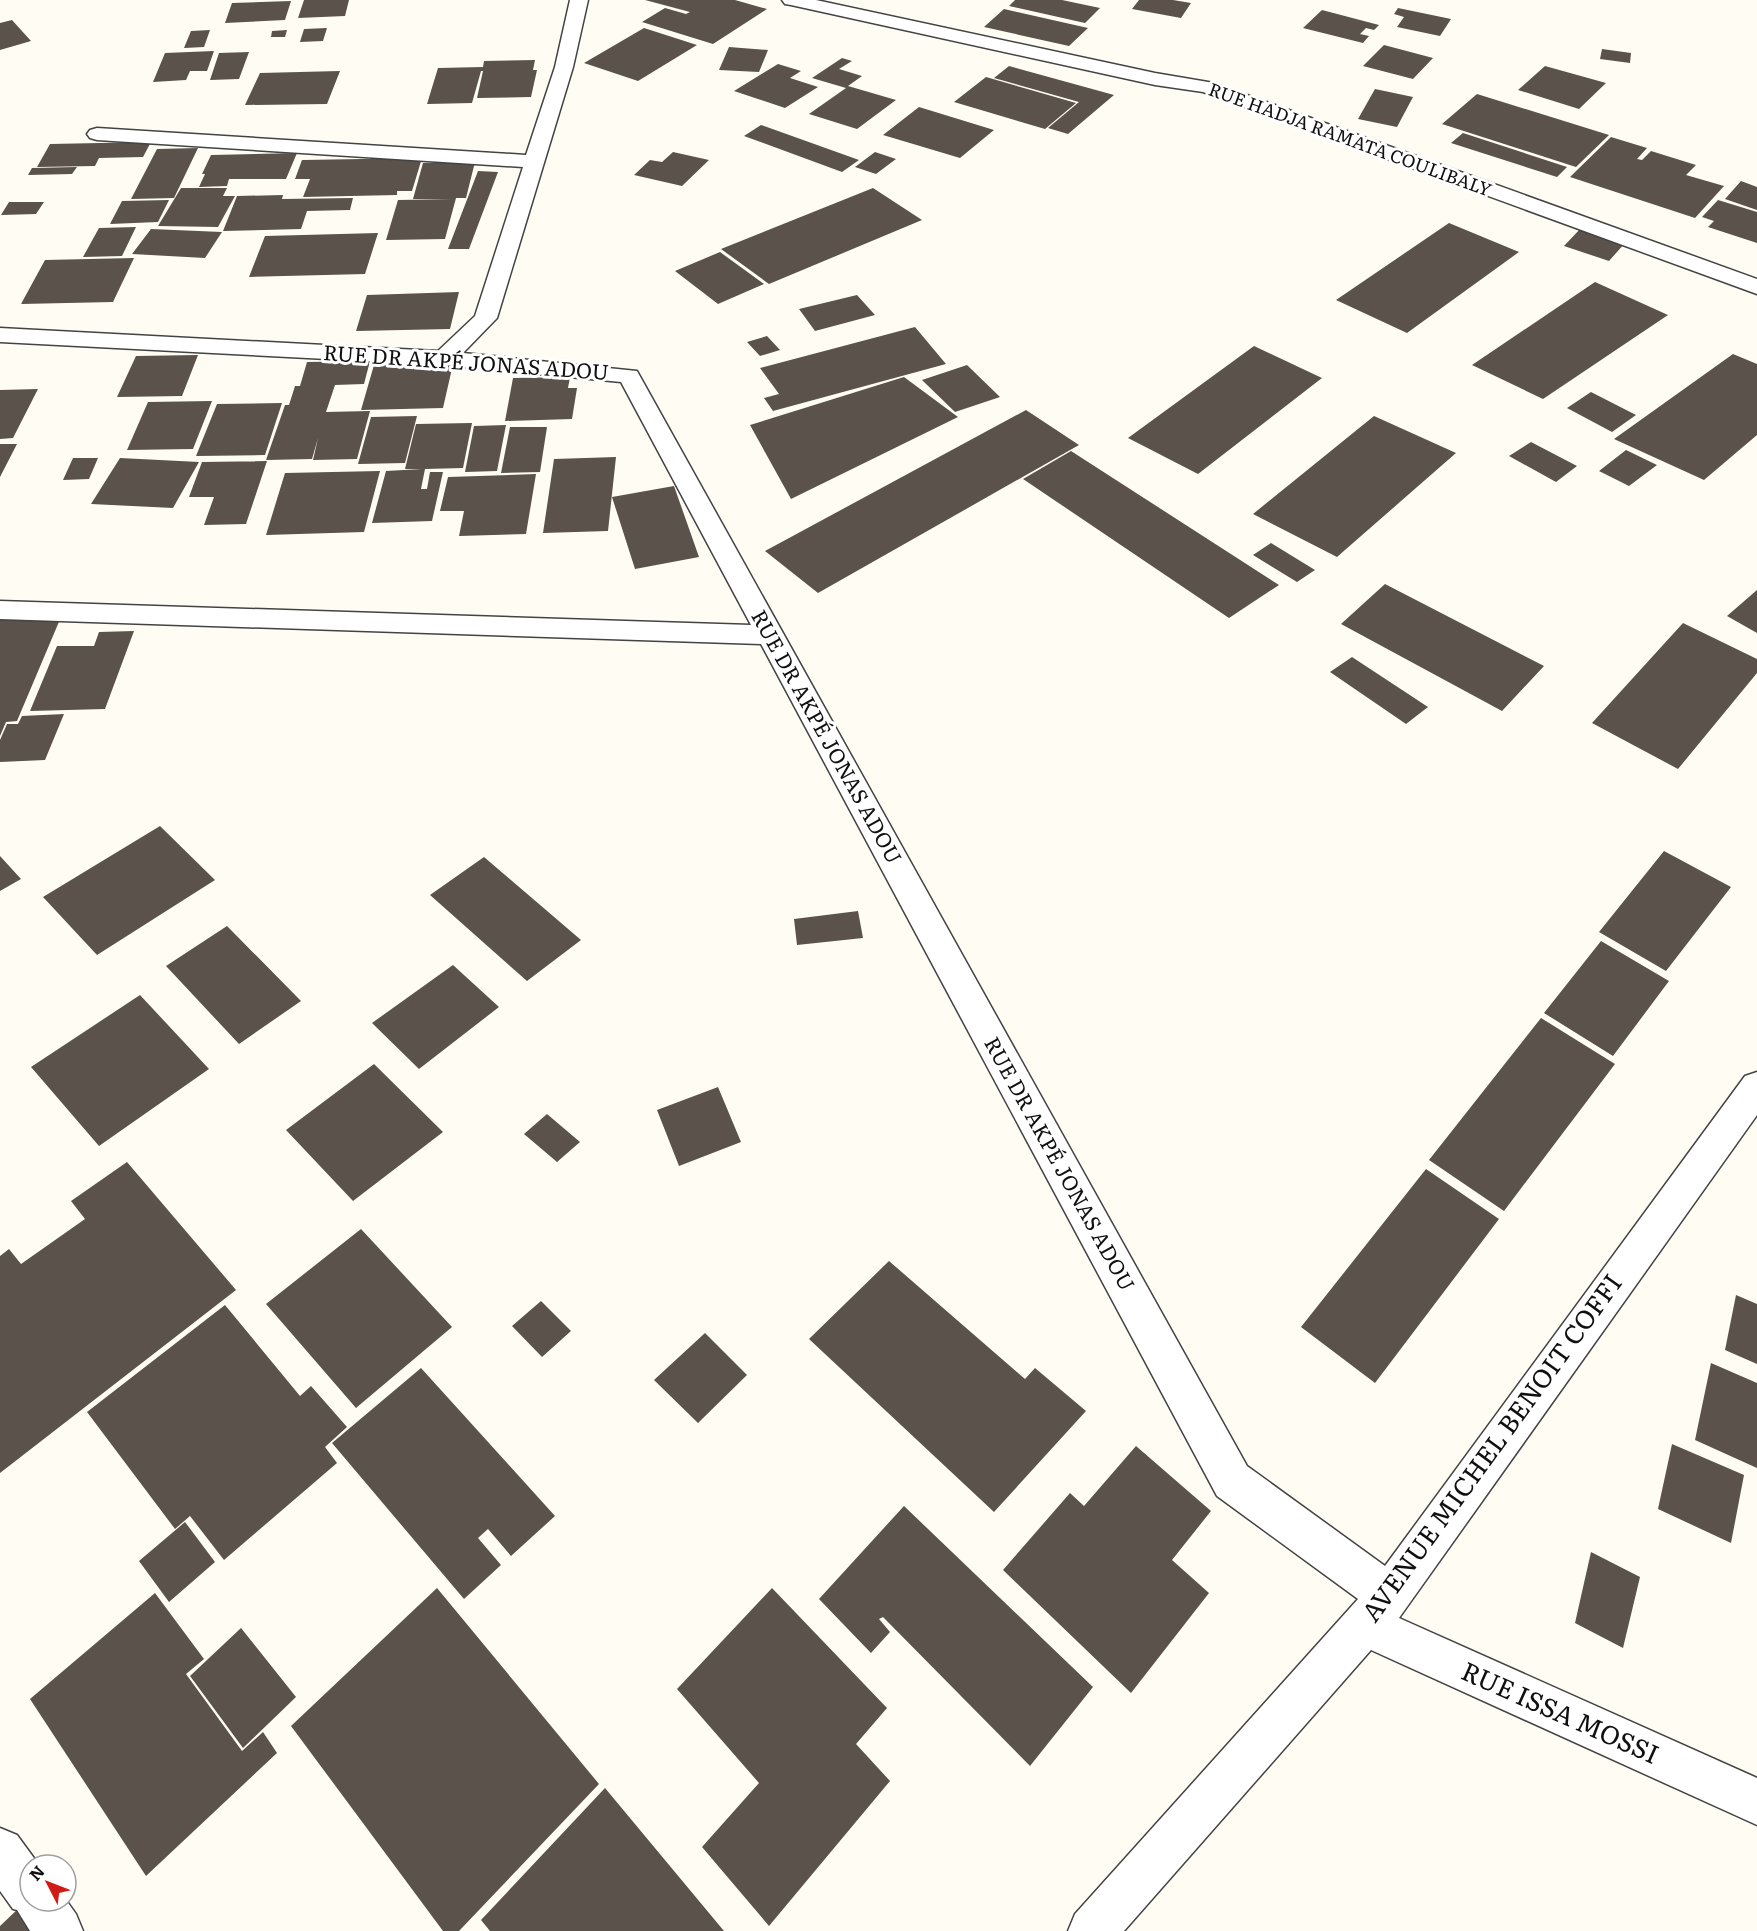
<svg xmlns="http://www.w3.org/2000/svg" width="1757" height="1931" font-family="Literata,serif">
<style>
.building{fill:#5a524b}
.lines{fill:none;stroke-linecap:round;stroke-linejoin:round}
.minor-casing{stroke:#434343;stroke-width:3}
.minor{fill:#fff;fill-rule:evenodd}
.labels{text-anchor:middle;stroke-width:6;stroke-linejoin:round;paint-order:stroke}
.far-street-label{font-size:18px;fill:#101010;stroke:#fff}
.street-label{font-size:21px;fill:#101010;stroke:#fff}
.near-street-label{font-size:26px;fill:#101010;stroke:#fff}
</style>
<rect width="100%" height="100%" fill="#fffdf3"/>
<!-- building -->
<path class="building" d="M 304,0 L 349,0 L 345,16 L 298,18 Z
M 645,0 L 735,0 L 767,9 L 713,44 L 642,22 L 665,8 L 686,14 L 690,12 Z
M 1015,0 L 1062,0 L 1100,8 L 1085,23 L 1009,6 Z
M 1139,0 L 1173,0 L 1191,3 L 1181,18 L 1132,9 Z
M 291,1 L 285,20 L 225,23 L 232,3 Z
M 1398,8 L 1451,19 L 1440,36 L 1397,27 L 1404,17 L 1394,14 Z
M 1004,9 L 1088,28 L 1069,46 L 984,27 Z
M 1322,10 L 1379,25 L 1374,30 L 1366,28 L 1360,34 L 1369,36 L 1363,43 L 1303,28 Z
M 12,20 L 31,41 L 0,50 L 0,23 Z
M 327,28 L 323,41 L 300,42 L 304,29 Z
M 644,28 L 697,45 L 638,81 L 584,63 Z
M 210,30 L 204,47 L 184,48 L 191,31 Z
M 287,30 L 285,37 L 271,37 L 272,31 Z
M 1384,45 L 1433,58 L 1413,79 L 1363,66 Z
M 729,47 L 768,50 L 759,72 L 719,70 Z
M 1602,49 L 1631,53 L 1630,63 L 1600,59 Z
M 214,51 L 207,71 L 190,71 L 186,80 L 153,82 L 165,53 Z
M 249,52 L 239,79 L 210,80 L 219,53 Z
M 842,58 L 852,61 L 839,69 L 862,76 L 848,86 L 896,100 L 857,129 L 809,114 L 846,88 L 812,78 Z
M 535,60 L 533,70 L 537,70 L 531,97 L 477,98 L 483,71 L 481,71 L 472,103 L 427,104 L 438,68 L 483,67 L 484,61 Z
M 778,64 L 801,71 L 790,78 L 818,87 L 785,108 L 734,91 Z
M 1009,66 L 1114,95 L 1068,134 L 1048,128 L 1079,102 L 994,78 Z
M 1545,66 L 1606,83 L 1579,109 L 1518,90 Z
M 340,71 L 327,104 L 245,105 L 260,73 Z
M 986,77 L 1076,103 L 1045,129 L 954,102 Z
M 1375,89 L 1413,97 L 1397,127 L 1358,119 Z
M 1477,94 L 1609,135 L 1576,167 L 1442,124 Z
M 919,107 L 994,130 L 960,158 L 883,135 Z
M 761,125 L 859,160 L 842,172 L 744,136 Z
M 1463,133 L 1567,167 L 1557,177 L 1451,143 Z
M 1611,137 L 1647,148 L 1637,159 L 1642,160 L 1651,151 L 1696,165 L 1686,175 L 1724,186 L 1695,218 L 1570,177 Z
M 151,142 L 143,157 L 99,158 L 95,166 L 37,167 L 50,144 Z
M 198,148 L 174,198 L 131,199 L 157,149 Z
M 673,152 L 709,160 L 682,186 L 634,175 L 650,160 L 662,162 Z
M 875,152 L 896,159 L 876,174 L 855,167 Z
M 297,153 L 286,179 L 229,179 L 227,186 L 199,187 L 205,174 L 202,174 L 211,155 Z
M 422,158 L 412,191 L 397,191 L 397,195 L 303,197 L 310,179 L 295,179 L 302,160 Z
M 475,162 L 466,198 L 456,198 L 445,239 L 386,240 L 398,200 L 452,199 L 413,199 L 423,163 Z
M 77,167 L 72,174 L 28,175 L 32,168 Z
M 478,171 L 498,172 L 469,249 L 448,249 Z
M 1741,181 L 1757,187 L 1757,210 L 1725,199 Z
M 181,188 L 227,188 L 223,196 L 235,196 L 218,227 L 158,226 Z
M 873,188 L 922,220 L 769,284 L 721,249 Z
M 283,195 L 282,199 L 353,198 L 350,210 L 307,211 L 301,229 L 223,231 L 237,196 Z
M 169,200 L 158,222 L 110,224 L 122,201 Z
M 1718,200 L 1757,212 L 1757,243 L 1708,227 L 1714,221 L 1702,217 Z
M 9,202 L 44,202 L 36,214 L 1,215 Z
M 1449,223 L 1519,252 L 1407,333 L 1336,300 Z
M 136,227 L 122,256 L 83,257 L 99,228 Z
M 1581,228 L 1625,243 L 1609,261 L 1564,246 Z
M 151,229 L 222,232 L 205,258 L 132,254 Z
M 378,233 L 365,274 L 249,277 L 265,236 Z
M 720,252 L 764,284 L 718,304 L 675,271 Z
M 134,258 L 113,302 L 21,304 L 45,260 Z
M 1595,282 L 1668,315 L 1543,399 L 1472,365 Z
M 459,292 L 450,329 L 356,331 L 367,295 Z
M 857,295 L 875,315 L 815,331 L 799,309 Z
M 915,327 L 946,364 L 773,411 L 764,398 L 779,394 L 760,368 Z
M 767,336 L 780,350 L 760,356 L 747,342 Z
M 1254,346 L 1322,378 L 1198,474 L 1128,438 Z
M 1733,354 L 1757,364 L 1757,435 L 1704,480 L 1614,439 Z
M 198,355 L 182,396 L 117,397 L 136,356 Z
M 370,361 L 364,384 L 335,385 L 326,412 L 370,411 L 357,459 L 313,460 L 318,438 L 312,459 L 266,460 L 285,405 L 289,405 L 295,386 L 300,386 L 307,362 Z
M 453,364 L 443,408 L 361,410 L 374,365 Z
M 967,365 L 1000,397 L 955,412 L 922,380 Z
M 570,377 L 568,388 L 577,388 L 572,419 L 505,421 L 513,378 Z
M 904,377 L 958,417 L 791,499 L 750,425 Z
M 38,389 L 13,438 L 0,439 L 0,390 Z
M 1591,392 L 1636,415 L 1612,432 L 1567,408 Z
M 212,401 L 193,449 L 127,450 L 148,402 Z
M 282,403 L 265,455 L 196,456 L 217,404 Z
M 1026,410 L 1079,445 L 818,593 L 765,551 Z
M 417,416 L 405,463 L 358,464 L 371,417 Z
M 1374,416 L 1456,453 L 1337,557 L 1253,514 Z
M 472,423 L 463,468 L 425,469 L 421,489 L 427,489 L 430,472 L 443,472 L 432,521 L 372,523 L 386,471 L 422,469 L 405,469 L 416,424 Z
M 506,425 L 497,471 L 465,472 L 474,426 Z
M 510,427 L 547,427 L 540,472 L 501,473 Z
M 1531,442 L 1577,466 L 1556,482 L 1509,456 Z
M 0,444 L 17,444 L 0,477 Z
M 1626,450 L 1657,465 L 1629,486 L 1599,471 Z
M 1071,451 L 1279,585 L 1229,618 L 1023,479 Z
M 616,457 L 608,531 L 543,533 L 554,459 Z
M 73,458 L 98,458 L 89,479 L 63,480 Z
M 120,458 L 199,462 L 173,508 L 91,504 Z
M 267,461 L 246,524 L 204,525 L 214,497 L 189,497 L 202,462 Z
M 380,471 L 364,532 L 266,535 L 285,473 Z
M 536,474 L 526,534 L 459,536 L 464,511 L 440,511 L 448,477 Z
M 674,486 L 699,557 L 635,569 L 612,497 Z
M 1271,543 L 1315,570 L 1297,582 L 1253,555 Z
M 1385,584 L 1544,666 L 1502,711 L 1341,624 Z
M 1757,590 L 1757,633 L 1727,616 Z
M 61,617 L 17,721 L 6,722 L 0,736 L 0,619 Z
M 1683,623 L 1757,659 L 1757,673 L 1678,769 L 1592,723 Z
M 134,631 L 105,709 L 30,711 L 57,646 L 94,646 L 99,632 Z
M 1352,657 L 1428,707 L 1406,724 L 1330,672 Z
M 64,714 L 45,760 L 0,762 L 0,740 L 7,724 L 18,724 L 22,716 Z
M 160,826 L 215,880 L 97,955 L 43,897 Z
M 1664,851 L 1731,887 L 1666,971 L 1599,932 Z
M 0,856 L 21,879 L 0,891 Z
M 484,857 L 581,940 L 527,981 L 430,895 Z
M 858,911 L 863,938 L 797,945 L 794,919 Z
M 227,926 L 301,1001 L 239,1044 L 166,966 Z
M 1601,941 L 1669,981 L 1613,1056 L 1544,1013 Z
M 453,965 L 499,1007 L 419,1069 L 372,1023 Z
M 140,995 L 209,1069 L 99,1146 L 31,1067 Z
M 1541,1018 L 1615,1064 L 1504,1211 L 1429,1160 Z
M 374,1064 L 443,1132 L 353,1201 L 286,1130 Z
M 718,1087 L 741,1142 L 679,1166 L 657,1110 Z
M 547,1114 L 580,1142 L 557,1162 L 524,1134 Z
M 127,1162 L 236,1290 L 0,1473 L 0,1256 L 9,1249 L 21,1264 L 85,1219 L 71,1201 Z
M 1426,1169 L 1499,1219 L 1375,1383 L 1301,1327 Z
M 361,1229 L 452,1327 L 356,1408 L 266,1304 Z
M 889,1261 L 1025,1379 L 1035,1368 L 1086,1411 L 994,1512 L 809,1339 Z
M 1736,1295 L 1757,1304 L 1757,1364 L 1725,1350 Z
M 541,1301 L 571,1331 L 542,1357 L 512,1326 Z
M 225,1305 L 300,1396 L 311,1386 L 347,1427 L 325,1447 L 337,1463 L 224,1560 L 190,1516 L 175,1529 L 87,1412 Z
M 705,1333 L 747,1375 L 698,1423 L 654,1380 Z
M 1711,1363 L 1757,1383 L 1757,1468 L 1695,1440 Z
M 421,1368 L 555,1516 L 511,1556 L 488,1529 L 478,1538 L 501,1565 L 464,1599 L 332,1443 Z
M 1672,1444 L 1744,1475 L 1731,1543 L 1658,1509 Z
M 1136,1446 L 1211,1511 L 1172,1560 L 1209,1593 L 1131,1693 L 1003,1570 L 1070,1493 L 1084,1506 Z
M 904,1506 L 1093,1687 L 1030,1766 L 883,1617 L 879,1619 L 890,1632 L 871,1653 L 819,1599 Z
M 185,1522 L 215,1562 L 169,1602 L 139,1561 Z
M 1591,1552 L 1640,1577 L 1623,1648 L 1575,1623 Z
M 437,1588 L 599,1784 L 459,1931 L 443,1931 L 291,1726 Z
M 772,1588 L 887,1708 L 856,1744 L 890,1781 L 769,1926 L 702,1847 L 759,1783 L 677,1689 Z
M 155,1593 L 204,1659 L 186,1674 L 242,1751 L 263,1732 L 277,1753 L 146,1876 L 30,1699 Z
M 241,1628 L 296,1697 L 243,1748 L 190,1676 Z
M 605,1788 L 724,1931 L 490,1931 L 481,1920 Z
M 20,1907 L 35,1931 L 0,1931 L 0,1926 Z"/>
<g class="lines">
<defs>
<path id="minor" d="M 570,0 L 588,0 L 573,67 L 497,318 L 463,353 L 637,371 L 1247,1466 L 1385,1566 L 1745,1076 L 1757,1072 L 1757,1115 L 1399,1618 L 1757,1778 L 1757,1825 L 1371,1650 L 1124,1931 L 1068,1931 L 1075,1914 L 1358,1599 L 1217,1496 L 761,644 L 0,619 L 0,601 L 751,625 L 621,382 L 444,365 L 0,342 L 0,328 L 438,351 L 475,316 L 523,167 L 97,140 L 90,138 L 87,134 L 90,130 L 97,128 L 526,155 L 555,67 Z
M 782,0 L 816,0 L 1155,73 L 1214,83 L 1757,279 L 1757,294 L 1203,92 L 1155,85 L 791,5 L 785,4 Z
M 0,1828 L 17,1835 L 39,1865 L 30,1865 L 30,1901 L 66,1900 L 76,1914 L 83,1931 L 30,1931 L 17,1910 L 13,1909 L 0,1891 Z"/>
</defs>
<!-- minor casing -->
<use href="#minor" class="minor-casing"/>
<!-- minor -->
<use href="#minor" class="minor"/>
</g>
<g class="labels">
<!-- far-street labels -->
<g class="far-street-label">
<text transform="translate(1350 140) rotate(20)" y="6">RUE HADJA RAMATA COULIBALY</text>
</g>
<!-- street labels -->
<g class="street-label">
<text transform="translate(466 363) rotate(4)" y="7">RUE DR AKPÉ JONAS ADOU</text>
<text transform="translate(826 737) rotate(61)" y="7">RUE DR AKPÉ JONAS ADOU</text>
<text transform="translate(1059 1164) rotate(61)" y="7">RUE DR AKPÉ JONAS ADOU</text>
</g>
<!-- near-street labels -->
<g class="near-street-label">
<text transform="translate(1492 1448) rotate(-54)" y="9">AVENUE MICHEL BENOIT COFFI</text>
<text transform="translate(1560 1713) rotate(24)" y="9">RUE ISSA MOSSI</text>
</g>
</g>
<!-- north arrow -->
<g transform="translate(48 1883) rotate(312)"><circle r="28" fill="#ffffff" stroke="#9f9f9f" stroke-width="1.5"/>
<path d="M0-4.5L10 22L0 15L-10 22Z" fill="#d11b17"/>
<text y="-9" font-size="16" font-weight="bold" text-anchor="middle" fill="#101010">N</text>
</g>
</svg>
